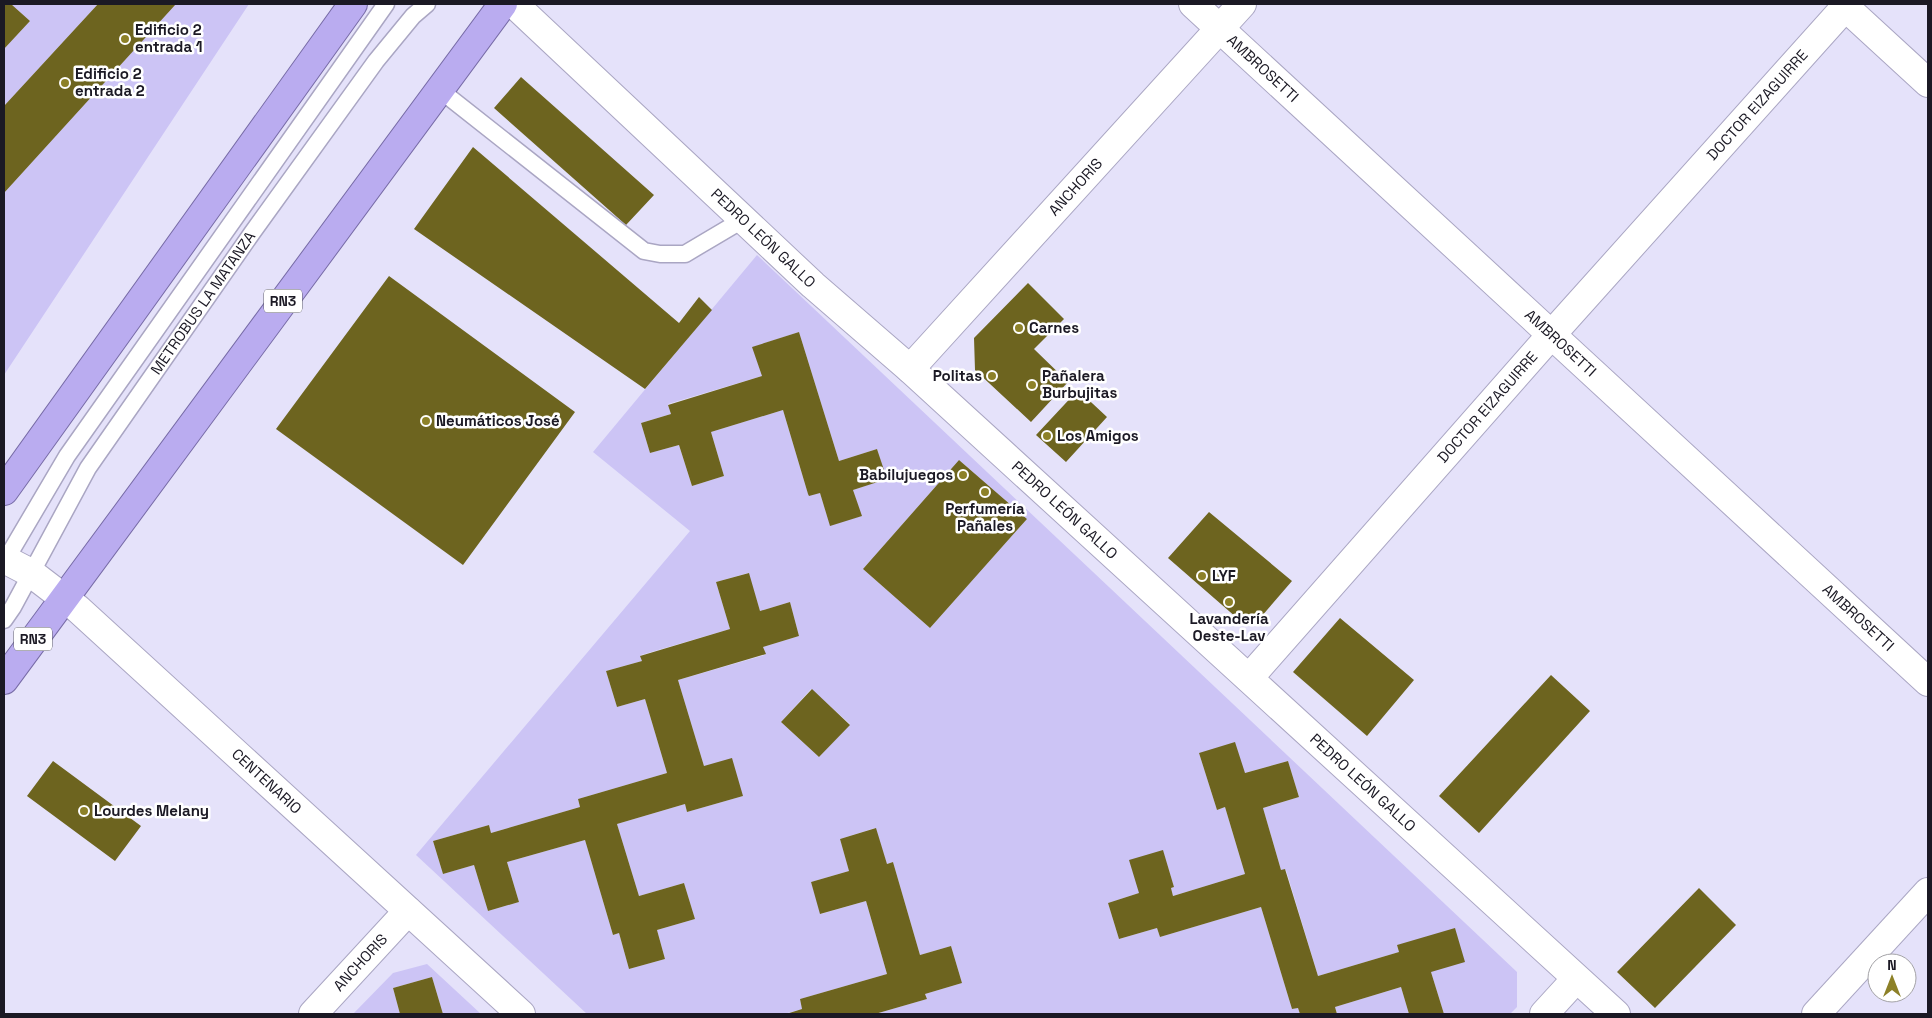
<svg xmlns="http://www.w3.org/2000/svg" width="1932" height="1018" font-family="'Space Grotesk',sans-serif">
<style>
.green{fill:#ccc4f5;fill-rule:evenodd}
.building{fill:#6d641f}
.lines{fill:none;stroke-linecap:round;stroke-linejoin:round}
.service-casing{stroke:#aaa6c3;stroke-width:19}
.minor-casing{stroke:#aaa6c3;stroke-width:30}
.tertiary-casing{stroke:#aaa6c3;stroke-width:30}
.trunk-casing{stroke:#776ba6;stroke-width:30}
.service{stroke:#fff;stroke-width:16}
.minor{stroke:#fff;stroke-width:28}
.tertiary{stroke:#fff;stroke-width:28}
.trunk{stroke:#baacf0;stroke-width:28}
.poi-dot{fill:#8d8128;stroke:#fff;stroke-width:2}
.labels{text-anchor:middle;stroke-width:5;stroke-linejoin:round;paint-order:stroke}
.shield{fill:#fff;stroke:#5f5e66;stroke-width:1}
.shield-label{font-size:14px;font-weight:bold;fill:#1b1924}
.poi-label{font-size:15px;font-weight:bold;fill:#1b1924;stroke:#fff;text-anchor:start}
.street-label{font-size:15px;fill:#1b1924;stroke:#fff}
</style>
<rect width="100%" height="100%" fill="#e5e2fa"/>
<!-- green -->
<path class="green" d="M 11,4 L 98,4 L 4,106 L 4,49 L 30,21 Z
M 176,4 L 249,4 L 4,375 L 4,193 Z
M 757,255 L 1517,972 L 1517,1007 L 1510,1014 L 1444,1014 L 1431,972 L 1397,945 L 1399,952 L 1318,976 L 1286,870 L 1281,870 L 1263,808 L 1299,797 L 1288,761 L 1245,773 L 1199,753 L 1217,810 L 1225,807 L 1245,874 L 1173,896 L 1171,888 L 1174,887 L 1163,851 L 1139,893 L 1108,903 L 1119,939 L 1157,928 L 1160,937 L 1261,907 L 1292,1009 L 1298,1008 L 1300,1014 L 875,1014 L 927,999 L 925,994 L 962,983 L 951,946 L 920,955 L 893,862 L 887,864 L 875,828 L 840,839 L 849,871 L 811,882 L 821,914 L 866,901 L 887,974 L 800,999 L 802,1009 L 784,1014 L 587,1014 L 416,855 L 690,531 L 593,452 ZM 799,332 L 839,461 L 877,449 L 886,479 L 853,490 L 861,516 L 830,525 L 820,493 L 808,494 L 783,410 L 711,432 L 724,476 L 692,486 L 679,445 L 650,453 L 641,423 L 671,414 L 668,404 L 762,376 L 753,347 ZM 959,460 L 1027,519 L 930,628 L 863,569 ZM 748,573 L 760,611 L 790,602 L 799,636 L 763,647 L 765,655 L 678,680 L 704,766 L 743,796 L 687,812 L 685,804 L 617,824 L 639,896 L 684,883 L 695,919 L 657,930 L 665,959 L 629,969 L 619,933 L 613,935 L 585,840 L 507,862 L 519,902 L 488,911 L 474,865 L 443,874 L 433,841 L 489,825 L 491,833 L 580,807 L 578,799 L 667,773 L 645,699 L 617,707 L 606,671 L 642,661 L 641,655 L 730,629 L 716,582 ZM 811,689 L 850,724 L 819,757 L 781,722 Z
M 427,964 L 481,1014 L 443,1014 L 432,977 L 393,988 L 400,1014 L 353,1014 L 393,973 Z
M 1401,987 L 1409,1014 L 1337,1014 L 1335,1007 Z"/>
<!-- building -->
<path class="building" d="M 4,4 L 11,4 L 30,21 L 4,49 Z
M 98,4 L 176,4 L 4,193 L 4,106 Z
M 521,77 L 654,195 L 626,225 L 494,108 Z
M 473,147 L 679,323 L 699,297 L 712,310 L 645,389 L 414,229 Z
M 389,276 L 575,412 L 463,565 L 276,429 Z
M 1028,283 L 1064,319 L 1034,349 L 1068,382 L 1031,422 L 975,370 L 974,338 Z
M 799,332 L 839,461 L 877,449 L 887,479 L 853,490 L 862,516 L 830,526 L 820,493 L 809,496 L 808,494 L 783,410 L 711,432 L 724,476 L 692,486 L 679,445 L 650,453 L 641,423 L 671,414 L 668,405 L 762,376 L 752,347 Z
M 1078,390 L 1107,417 L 1066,462 L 1036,435 Z
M 959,460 L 1027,519 L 930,628 L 863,569 Z
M 1209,512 L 1292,581 L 1261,617 L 1237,618 L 1168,558 Z
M 749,573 L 760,611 L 790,602 L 799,636 L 763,647 L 766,654 L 678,680 L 704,766 L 732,758 L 743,796 L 687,812 L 685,804 L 617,824 L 639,896 L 684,883 L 695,919 L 657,930 L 665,959 L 629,969 L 619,933 L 613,935 L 585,840 L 507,862 L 519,902 L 488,911 L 474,865 L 443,874 L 433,841 L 489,825 L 491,833 L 580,807 L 578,799 L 667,773 L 645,699 L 617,707 L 606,671 L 642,661 L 640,656 L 730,629 L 716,582 Z
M 1340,618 L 1414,680 L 1367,736 L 1293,672 Z
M 1551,675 L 1590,711 L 1479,833 L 1439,796 Z
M 812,689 L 850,725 L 819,757 L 781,722 Z
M 1235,742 L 1245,773 L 1288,761 L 1299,797 L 1263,808 L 1281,870 L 1285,869 L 1318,976 L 1399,952 L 1397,945 L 1455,928 L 1465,962 L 1431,972 L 1444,1014 L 1409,1014 L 1401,987 L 1335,1007 L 1337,1014 L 1300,1014 L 1298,1008 L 1292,1009 L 1261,907 L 1160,937 L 1157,928 L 1119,939 L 1108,903 L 1139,893 L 1129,860 L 1163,850 L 1174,887 L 1171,888 L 1173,896 L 1245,874 L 1225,807 L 1217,810 L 1199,753 Z
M 53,761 L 141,826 L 115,861 L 27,796 Z
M 876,828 L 887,864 L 893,862 L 920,955 L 951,946 L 962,983 L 925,994 L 927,999 L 875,1014 L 786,1014 L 802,1009 L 800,999 L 887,974 L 866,901 L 820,914 L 811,882 L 849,871 L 840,839 Z
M 1699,888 L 1736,925 L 1655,1008 L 1617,972 Z
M 432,977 L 443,1014 L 400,1014 L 393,988 Z"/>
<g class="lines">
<defs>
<g id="service">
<path d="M 440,90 L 644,251 L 660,254 L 685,254 L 744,219"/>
<path d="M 4,563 L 67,456 L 386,4"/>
<path id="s1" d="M 4,620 L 13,607 L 88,468 L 252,233 L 376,61 L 413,16 L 427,4"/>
</g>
<g id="minor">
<path d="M 1842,4 L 1928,83"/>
<path id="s2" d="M 910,369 L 1242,4"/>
<path id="s3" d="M 4,559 L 31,573 L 78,609 L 521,1014"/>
<path id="s4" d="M 1249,678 L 1552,334 L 1848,4"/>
<path id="s5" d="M 313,1014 L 408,911"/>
<path d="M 1544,1014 L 1576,979"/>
<path d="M 1816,1014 L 1928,892"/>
</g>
<g id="tertiary">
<path id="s6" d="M 514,4 L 813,285 L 910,369 L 1616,1014"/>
<path id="s7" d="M 1193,4 L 1928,682"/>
</g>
<path id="trunk" d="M 4,491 L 353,4
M 4,680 L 503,4"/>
</defs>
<!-- service casing -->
<use href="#service" class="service-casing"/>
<!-- minor casing -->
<use href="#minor" class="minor-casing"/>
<!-- tertiary casing -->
<use href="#tertiary" class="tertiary-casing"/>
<!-- trunk casing -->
<use href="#trunk" class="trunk-casing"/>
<!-- service -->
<use href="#service" class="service"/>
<!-- minor -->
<use href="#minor" class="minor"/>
<!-- tertiary -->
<use href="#tertiary" class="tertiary"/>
<!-- trunk -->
<use href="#trunk" class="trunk"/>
</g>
<!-- markers -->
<g class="poi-dot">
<circle cx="125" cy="39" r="5"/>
<circle cx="65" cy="83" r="5"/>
<circle cx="1019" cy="328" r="5"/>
<circle cx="992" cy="376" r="5"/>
<circle cx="1032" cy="385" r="5"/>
<circle cx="426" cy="421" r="5"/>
<circle cx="1047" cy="436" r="5"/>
<circle cx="963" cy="475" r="5"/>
<circle cx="985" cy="492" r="5"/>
<circle cx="1202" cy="576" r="5"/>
<circle cx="1229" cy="602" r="5"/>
<circle cx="84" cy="811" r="5"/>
</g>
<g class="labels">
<!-- shield labels -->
<g class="shield">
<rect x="264" y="289.5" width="38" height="23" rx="4"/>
<rect x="14" y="627.5" width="38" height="23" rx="4"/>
</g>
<g class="shield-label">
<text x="283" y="306">RN3</text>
<text x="33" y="644">RN3</text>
</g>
<!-- poi labels -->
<g class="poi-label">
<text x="135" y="35">Edificio 2<tspan x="135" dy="17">entrada 1</tspan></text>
<text x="75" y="79">Edificio 2<tspan x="75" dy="17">entrada 2</tspan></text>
<text x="1029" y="333">Carnes</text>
<text x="982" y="381" text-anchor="end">Politas</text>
<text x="1042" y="381">Pañalera<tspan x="1042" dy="17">Burbujitas</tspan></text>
<text x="436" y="426">Neumáticos José</text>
<text x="1057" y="441">Los Amigos</text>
<text x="953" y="480" text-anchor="end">Babilujuegos</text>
<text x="985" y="514" text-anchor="middle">Perfumería<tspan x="985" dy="17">Pañales</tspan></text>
<text x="1212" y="581">LYF</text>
<text x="1229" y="624" text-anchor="middle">Lavandería<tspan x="1229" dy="17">Oeste-Lav</tspan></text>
<text x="94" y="816">Lourdes Melany</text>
</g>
<!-- street labels -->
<g class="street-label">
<text dy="5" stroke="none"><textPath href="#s7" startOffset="95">AMBROSETTI</textPath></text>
<text dy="5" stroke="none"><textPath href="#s4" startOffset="766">DOCTOR EIZAGUIRRE</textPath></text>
<text dy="5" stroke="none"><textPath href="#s2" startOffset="246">ANCHORIS</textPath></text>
<text dy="5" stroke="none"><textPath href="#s6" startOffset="342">PEDRO LEÓN GALLO</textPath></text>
<text dy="5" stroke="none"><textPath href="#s1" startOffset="375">METROBUS LA MATANZA</textPath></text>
<text dy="5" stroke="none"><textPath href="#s7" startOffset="500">AMBROSETTI</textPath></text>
<text dy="5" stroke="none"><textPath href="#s4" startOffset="361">DOCTOR EIZAGUIRRE</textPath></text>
<text dy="5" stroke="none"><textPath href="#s6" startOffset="748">PEDRO LEÓN GALLO</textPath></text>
<text dy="5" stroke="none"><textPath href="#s7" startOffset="905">AMBROSETTI</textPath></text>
<text dy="5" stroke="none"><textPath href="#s3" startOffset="345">CENTENARIO</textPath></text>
<text dy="5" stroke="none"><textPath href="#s6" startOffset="1152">PEDRO LEÓN GALLO</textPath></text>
<text dy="5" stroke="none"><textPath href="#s5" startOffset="70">ANCHORIS</textPath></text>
</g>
</g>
<!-- border -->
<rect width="1932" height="1018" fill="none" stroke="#1b1924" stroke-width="10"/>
<!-- north arrow -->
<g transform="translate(1892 978)"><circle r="24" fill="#ffffff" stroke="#a4a3a7"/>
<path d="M0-4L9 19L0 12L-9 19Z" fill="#8d8128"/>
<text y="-8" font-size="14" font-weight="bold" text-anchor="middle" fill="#1b1924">N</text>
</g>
</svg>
